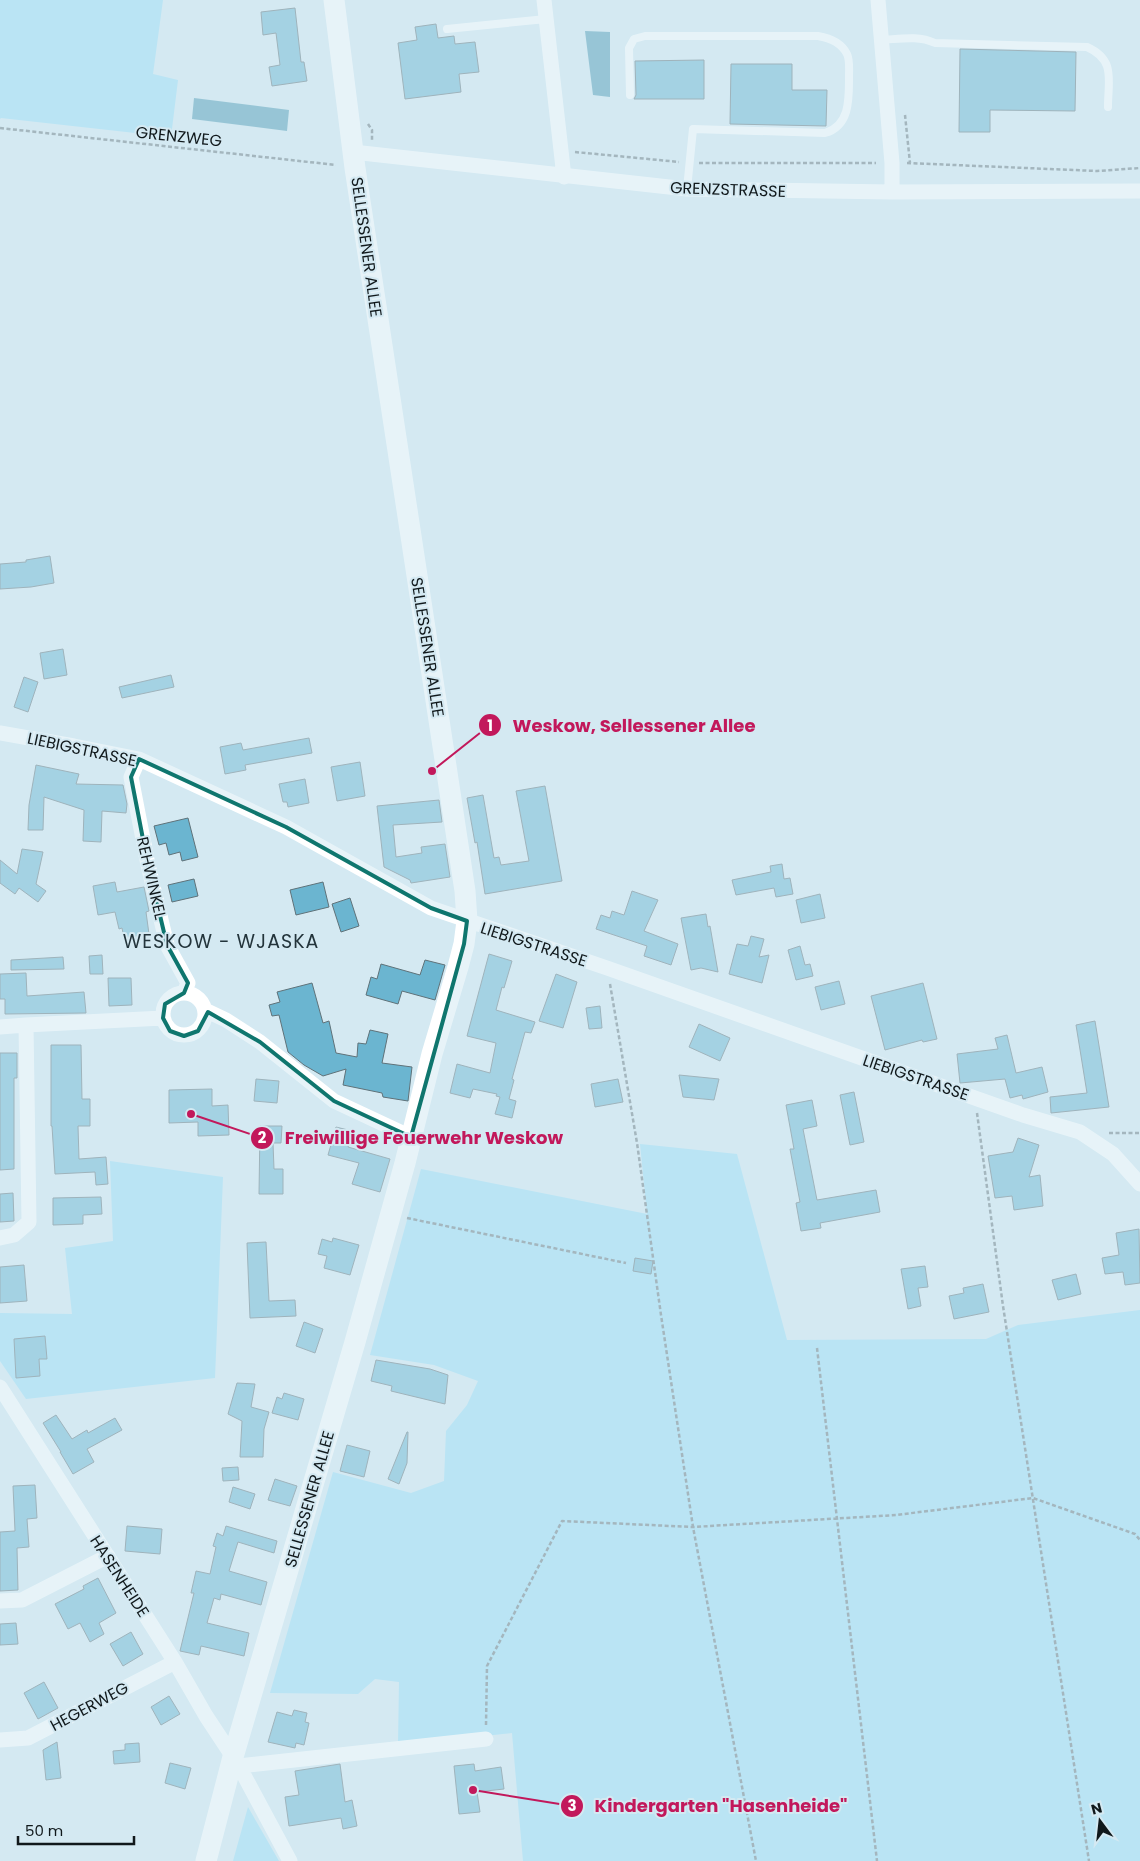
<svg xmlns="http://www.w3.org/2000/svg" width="1140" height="1861" font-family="Poppins,sans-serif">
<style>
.green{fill:#9bdef6}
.water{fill:#4f9ab3}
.building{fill:#6bb5d0;stroke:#5f7279}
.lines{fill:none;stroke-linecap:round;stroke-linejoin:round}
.path{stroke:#6a787e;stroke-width:2.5;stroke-dasharray:4 2.5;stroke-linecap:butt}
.service{stroke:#fff;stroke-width:8}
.minor{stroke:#fff;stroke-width:15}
.secondary{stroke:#fff;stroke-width:21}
.marked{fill:none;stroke:#0f766e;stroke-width:4;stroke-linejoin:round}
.labels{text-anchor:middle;stroke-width:4;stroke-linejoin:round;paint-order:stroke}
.street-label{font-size:16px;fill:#10181b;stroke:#d4e9f2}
.quarter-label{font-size:19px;letter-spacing:1px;fill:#23343b;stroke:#d4e9f2}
.leader{fill:none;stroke:#c2185b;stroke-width:2}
.callout-dot{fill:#c2185b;stroke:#d4e9f2;stroke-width:2}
.mark-label{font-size:15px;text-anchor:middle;font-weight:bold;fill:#fff}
.callout-label{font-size:18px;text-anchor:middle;font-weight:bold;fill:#c2185b;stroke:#d4e9f2;stroke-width:4;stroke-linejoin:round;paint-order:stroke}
</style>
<rect width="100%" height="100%" fill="#d4e9f2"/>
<!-- green -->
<path class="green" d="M 0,0 L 163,0 L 153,74 L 178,80 L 171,137 L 1,118 L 0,119 Z
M 640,1144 L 737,1154 L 787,1340 L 986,1339 L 1018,1325 L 1140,1310 L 1140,1861 L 523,1861 L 512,1733 L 398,1745 L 399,1682 L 375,1679 L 358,1694 L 270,1693 L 333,1472 L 411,1493 L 444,1481 L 446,1431 L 467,1405 L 478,1381 L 434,1365 L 370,1355 L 421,1169 L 647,1214 Z
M 110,1161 L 223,1177 L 215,1378 L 26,1399 L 0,1361 L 0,1313 L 72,1314 L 65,1248 L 113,1241 Z
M 248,1807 L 279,1861 L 233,1861 Z"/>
<!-- water -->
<path class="water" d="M 585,31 L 610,32 L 610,97 L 593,95 Z
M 194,98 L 289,110 L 287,131 L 192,119 Z"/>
<!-- building -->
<path class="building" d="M 295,8 L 301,62 L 304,62 L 307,81 L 272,86 L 269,67 L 280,65 L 276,33 L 263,35 L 261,12 Z
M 436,24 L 438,38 L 454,36 L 455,44 L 475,42 L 479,72 L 459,74 L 461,92 L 405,99 L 398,43 L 417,40 L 415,27 Z
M 960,49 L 1076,52 L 1075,111 L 990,110 L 990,132 L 959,132 Z
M 704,60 L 704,99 L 634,99 L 636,95 L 635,61 Z
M 731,64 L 792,64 L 792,90 L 827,90 L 826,126 L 730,124 Z
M 50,556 L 54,583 L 31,587 L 0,589 L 0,564 L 26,562 L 26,560 Z
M 63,649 L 67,675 L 44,679 L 40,653 Z
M 171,675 L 174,687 L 122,698 L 119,687 Z
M 24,677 L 38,682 L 28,712 L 14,707 Z
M 309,738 L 312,753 L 245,765 L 246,770 L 225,774 L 220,747 L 241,743 L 243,750 Z
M 360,762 L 365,796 L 337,801 L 331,767 Z
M 36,765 L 79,774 L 76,784 L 123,785 L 127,804 L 126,813 L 102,811 L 101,842 L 83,841 L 84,810 L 44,797 L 43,830 L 28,830 L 29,805 Z
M 305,779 L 309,803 L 288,807 L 287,802 L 283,802 L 279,784 Z
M 545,786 L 562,881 L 485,894 L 477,842 L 475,843 L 467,798 L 483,795 L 494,858 L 499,857 L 501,865 L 529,861 L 516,791 Z
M 439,800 L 442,822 L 393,825 L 396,857 L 422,853 L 421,847 L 445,844 L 450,877 L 411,883 L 410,880 L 384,867 L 377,806 Z
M 188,818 L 198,857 L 182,861 L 180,852 L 169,855 L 166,843 L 159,845 L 154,826 Z
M 22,849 L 43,852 L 36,884 L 46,891 L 38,902 L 19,888 L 15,894 L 0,883 L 0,860 L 17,874 Z
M 782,864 L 784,879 L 790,878 L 793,894 L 776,897 L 774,888 L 736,895 L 732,880 L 771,872 L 770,866 Z
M 194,879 L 198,896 L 172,902 L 168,885 Z
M 115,882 L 117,892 L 144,887 L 149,911 L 146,912 L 149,934 L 124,938 L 122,928 L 119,929 L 115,912 L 98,915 L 93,886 Z
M 323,882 L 329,907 L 296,915 L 290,890 Z
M 632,891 L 658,900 L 644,931 L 678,944 L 671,965 L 644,956 L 647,946 L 596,929 L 601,915 L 610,918 L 612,911 L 624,915 Z
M 820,894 L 825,918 L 801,923 L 796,900 Z
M 350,898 L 359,926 L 341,932 L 332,904 Z
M 706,914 L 708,927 L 710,926 L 718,972 L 701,968 L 691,970 L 681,918 Z
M 751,936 L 764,939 L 759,957 L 769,955 L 762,983 L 729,974 L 737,944 L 748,946 Z
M 800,946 L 805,965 L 810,964 L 813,976 L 796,980 L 788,950 Z
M 489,954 L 512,961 L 504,988 L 502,987 L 496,1010 L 535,1022 L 531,1033 L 525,1032 L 512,1079 L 514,1080 L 509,1099 L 516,1101 L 512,1118 L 495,1114 L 500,1097 L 496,1096 L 497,1094 L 473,1089 L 470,1098 L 450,1093 L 457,1064 L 490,1073 L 496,1043 L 467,1036 Z
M 102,955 L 103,974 L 90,974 L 89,956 Z
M 63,957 L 64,969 L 11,970 L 11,960 Z
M 425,960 L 445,965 L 435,1000 L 402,991 L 398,1004 L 366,995 L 371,977 L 377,979 L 381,964 L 420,975 Z
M 26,973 L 27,996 L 84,992 L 86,1013 L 5,1014 L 5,999 L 0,999 L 0,974 Z
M 556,974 L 577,982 L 563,1028 L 539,1021 Z
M 108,978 L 131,978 L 132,1005 L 109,1006 Z
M 839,981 L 845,1004 L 821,1010 L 815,987 Z
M 312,983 L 323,1023 L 329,1021 L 336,1053 L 357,1057 L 358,1043 L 366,1044 L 370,1030 L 388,1034 L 382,1063 L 412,1067 L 408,1101 L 383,1097 L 382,1093 L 343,1085 L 346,1069 L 323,1076 L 304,1065 L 288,1052 L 279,1015 L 272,1016 L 269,1005 L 280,1002 L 277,992 Z
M 923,983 L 937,1039 L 923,1042 L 922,1040 L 885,1050 L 871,996 Z
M 600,1006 L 602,1028 L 589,1029 L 586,1008 Z
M 1095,1021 L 1109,1107 L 1051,1113 L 1050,1097 L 1087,1093 L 1076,1025 Z
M 699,1024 L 730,1038 L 720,1061 L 689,1047 Z
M 1007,1035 L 1016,1073 L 1042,1067 L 1048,1092 L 1023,1099 L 1022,1095 L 1010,1098 L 1005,1079 L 960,1083 L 957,1054 L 998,1049 L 995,1038 Z
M 51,1045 L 81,1045 L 82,1099 L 90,1099 L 90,1126 L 78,1126 L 79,1159 L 106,1157 L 108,1184 L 96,1185 L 95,1172 L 55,1174 L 52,1126 L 51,1126 Z
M 0,1053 L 17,1053 L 17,1078 L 14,1078 L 14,1169 L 0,1170 Z
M 679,1075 L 719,1079 L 714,1100 L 683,1097 Z
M 256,1079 L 279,1081 L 277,1103 L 254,1101 Z
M 618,1079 L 623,1102 L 595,1107 L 591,1084 Z
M 212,1089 L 212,1106 L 228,1105 L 229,1135 L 198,1136 L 198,1122 L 169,1123 L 169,1090 Z
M 854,1092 L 864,1142 L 850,1145 L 840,1095 Z
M 812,1100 L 817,1126 L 803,1129 L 817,1200 L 876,1190 L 880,1212 L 820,1223 L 821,1228 L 801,1231 L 796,1203 L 800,1202 L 790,1149 L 794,1149 L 786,1105 Z
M 260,1126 L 282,1126 L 281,1143 L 273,1143 L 274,1169 L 283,1169 L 283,1194 L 259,1194 Z
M 336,1127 L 352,1131 L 348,1147 L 390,1159 L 380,1192 L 352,1184 L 359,1163 L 328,1155 Z
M 1018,1138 L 1039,1145 L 1029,1177 L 1040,1175 L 1043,1206 L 1014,1210 L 1012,1196 L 995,1198 L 988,1156 L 1013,1152 Z
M 13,1193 L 14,1221 L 0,1222 L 0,1194 Z
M 101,1197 L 102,1214 L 83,1215 L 83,1224 L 53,1225 L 53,1198 Z
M 1139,1229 L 1140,1283 L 1125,1285 L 1123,1272 L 1105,1274 L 1102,1258 L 1119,1255 L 1116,1233 Z
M 333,1238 L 359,1245 L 350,1275 L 324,1268 L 327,1256 L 318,1254 L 322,1239 L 332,1242 Z
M 266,1242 L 269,1301 L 295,1300 L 296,1316 L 250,1318 L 247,1243 Z
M 635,1258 L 653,1261 L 651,1274 L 633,1271 Z
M 24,1265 L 27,1301 L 0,1303 L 0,1267 Z
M 925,1266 L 928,1287 L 918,1288 L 921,1306 L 908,1309 L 901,1269 Z
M 1076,1274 L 1081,1294 L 1058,1300 L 1052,1280 Z
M 983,1284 L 989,1312 L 954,1319 L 949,1296 L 964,1293 L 963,1288 Z
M 304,1322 L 323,1329 L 315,1353 L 296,1346 Z
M 45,1336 L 47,1359 L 39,1359 L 40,1376 L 16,1378 L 14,1339 Z
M 376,1360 L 430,1369 L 448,1375 L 445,1404 L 391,1391 L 392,1386 L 371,1381 Z
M 237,1383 L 255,1384 L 251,1407 L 269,1412 L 264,1429 L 263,1457 L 240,1457 L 242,1421 L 228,1414 Z
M 284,1393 L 304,1399 L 298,1420 L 272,1413 L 277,1397 L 282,1399 Z
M 56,1415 L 72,1439 L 87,1430 L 88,1433 L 115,1418 L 122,1430 L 87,1449 L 94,1462 L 73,1474 L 60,1452 L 61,1452 L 43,1423 Z
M 407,1432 L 408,1432 L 407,1463 L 399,1484 L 388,1479 Z
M 347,1445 L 370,1451 L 364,1477 L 340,1471 Z
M 238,1467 L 239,1480 L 223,1481 L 222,1468 Z
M 275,1479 L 297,1486 L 290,1506 L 268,1500 Z
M 35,1485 L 37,1518 L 27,1519 L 29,1547 L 17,1548 L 18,1590 L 0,1591 L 0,1532 L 15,1531 L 13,1486 Z
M 233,1487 L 255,1494 L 250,1509 L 229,1502 Z
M 127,1526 L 162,1529 L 160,1554 L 125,1551 Z
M 226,1526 L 277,1541 L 274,1553 L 238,1542 L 229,1571 L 267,1582 L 261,1605 L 221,1594 L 220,1600 L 214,1598 L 207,1623 L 249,1633 L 244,1656 L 201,1646 L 199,1655 L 180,1651 L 194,1593 L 191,1593 L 196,1571 L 210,1574 L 216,1547 L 213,1546 L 217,1533 L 223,1536 Z
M 98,1578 L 116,1613 L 99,1623 L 104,1634 L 90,1642 L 80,1623 L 68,1629 L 55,1604 L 84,1589 L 83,1586 Z
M 16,1623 L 18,1644 L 0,1645 L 0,1624 Z
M 131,1632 L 143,1654 L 123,1666 L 110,1644 Z
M 44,1682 L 58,1708 L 38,1719 L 24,1693 Z
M 169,1696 L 180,1714 L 161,1725 L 151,1707 Z
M 294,1710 L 307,1713 L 305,1722 L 309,1723 L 304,1745 L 296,1743 L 295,1748 L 268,1742 L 277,1712 L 292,1716 Z
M 57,1742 L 61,1778 L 46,1780 L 43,1750 Z
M 139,1743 L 140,1762 L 114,1764 L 113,1751 L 125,1750 L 125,1744 Z
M 170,1763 L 191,1768 L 185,1789 L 165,1783 Z
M 340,1764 L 345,1802 L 352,1800 L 357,1826 L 343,1829 L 341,1818 L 289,1826 L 285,1797 L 299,1795 L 295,1771 Z
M 474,1764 L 475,1771 L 501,1767 L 504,1789 L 477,1792 L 480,1812 L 459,1814 L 454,1766 Z"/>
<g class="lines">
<!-- path -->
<path class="path" d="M 905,115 L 910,163
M 368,124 L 372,130 L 372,140
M 0,128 L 336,165
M 575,152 L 679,162
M 699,163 L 876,163
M 907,163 L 1097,171 L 1140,168
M 610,984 L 637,1143 L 661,1315 L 693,1527 L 756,1861
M 977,1113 L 1003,1306 L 1089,1861
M 1109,1133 L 1140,1133
M 407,1218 L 626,1263
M 817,1348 L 877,1861
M 486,1725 L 487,1666 L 562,1521 L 693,1527 L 896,1515 L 1033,1498 L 1135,1534 L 1140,1540"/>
<!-- service -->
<path class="service" d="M 447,29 L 546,19
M 881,40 C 900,39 918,35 935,43 L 1087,47 C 1116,60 1108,80 1108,107
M 630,95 L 629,48 L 634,39 L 645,36 L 818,36 C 830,38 841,42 847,54 C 850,60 849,70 849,77 C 849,99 850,126 825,133 L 693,129 L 687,189"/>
<!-- minor -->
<path class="minor" d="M 544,0 L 564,177
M 878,0 L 892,163 L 892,192
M 353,152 L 687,189 L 892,192 L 1140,191
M 0,733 L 74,746 L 139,759 L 286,827 L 431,908 L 607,968 L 1023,1115 L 1080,1132 L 1113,1154 L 1140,1184
M 139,759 L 131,777 L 148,865 L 167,945 L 188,983 L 184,993
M163 1014a21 21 0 1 1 42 0a21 21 0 1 1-42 0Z
M 205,1010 L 226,1020 L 260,1042 L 334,1101 L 411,1137
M 0,1027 L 26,1025
M 0,1238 L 14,1235 L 29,1222 L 26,1025 L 163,1018
M 0,1387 L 175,1662 L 206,1716 L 239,1766 L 290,1861
M 0,1601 L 22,1600 L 108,1556
M 0,1740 L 28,1738 L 175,1662
M 239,1766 L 486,1739"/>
<!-- secondary -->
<path class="secondary" d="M 206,1861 L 233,1757 L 355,1342 L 405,1163 L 432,1054 L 458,967 L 464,944 L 467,921 L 465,891 L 355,168 L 334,0"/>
</g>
<!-- marked area -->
<path d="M0 0H1140V1861H0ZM 139,759 L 286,827 L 431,908 L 467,921 L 464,944 L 411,1137 L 334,1101 L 260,1042 L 208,1012 L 198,1031 L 184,1036 L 170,1031 L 163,1018 L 165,1004 L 184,993 L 188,983 L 167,945 L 148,865 L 131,777 Z" fill="#d4e9f2" fill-opacity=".55" fill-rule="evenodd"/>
<path class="marked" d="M 139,759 L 286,827 L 431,908 L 467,921 L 464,944 L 411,1137 L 334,1101 L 260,1042 L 208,1012 L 198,1031 L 184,1036 L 170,1031 L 163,1018 L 165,1004 L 184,993 L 188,983 L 167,945 L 148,865 L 131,777 Z"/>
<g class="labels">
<!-- street labels -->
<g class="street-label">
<text transform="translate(179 136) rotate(6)" y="6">GRENZWEG</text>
<text transform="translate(728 189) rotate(2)" y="6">GRENZSTRASSE</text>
<text transform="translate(367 247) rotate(82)" y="6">SELLESSENER ALLEE</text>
<text transform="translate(428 647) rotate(81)" y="6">SELLESSENER ALLEE</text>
<text transform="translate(82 749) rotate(12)" y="6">LIEBIGSTRASSE</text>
<text transform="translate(152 878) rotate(77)" y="6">REHWINKEL</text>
<text transform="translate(534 944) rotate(18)" y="6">LIEBIGSTRASSE</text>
<text transform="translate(916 1077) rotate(19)" y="6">LIEBIGSTRASSE</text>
<text transform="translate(309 1499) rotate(-74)" y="6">SELLESSENER ALLEE</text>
<text transform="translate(120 1576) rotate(57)" y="6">HASENHEIDE</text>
<text transform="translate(89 1706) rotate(-28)" y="6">HEGERWEG</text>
</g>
<!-- quarter labels -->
<g class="quarter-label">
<text x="221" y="948">WESKOW - WJASKA</text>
</g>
</g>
<!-- callouts -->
<path class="leader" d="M432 771L490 725M191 1114L262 1138M473 1790L572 1806"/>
<g class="callout-dot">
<circle cx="432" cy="771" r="5"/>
<circle cx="191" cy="1114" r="5"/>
<circle cx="473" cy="1790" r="5"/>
<circle cx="490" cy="725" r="12"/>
<circle cx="262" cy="1138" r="12"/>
<circle cx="572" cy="1806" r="12"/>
</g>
<g class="mark-label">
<text x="490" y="731">1</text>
<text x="262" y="1143">2</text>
<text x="572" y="1811">3</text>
</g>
<g class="callout-label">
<text x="634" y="732">Weskow, Sellessener Allee</text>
<text x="424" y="1144">Freiwillige Feuerwehr Weskow</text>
<text x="721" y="1812">Kindergarten "Hasenheide"</text>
</g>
<!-- north arrow -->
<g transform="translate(1100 1821) rotate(345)" stroke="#d4e9f2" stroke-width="4" paint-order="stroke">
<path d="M0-4L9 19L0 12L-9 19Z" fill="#10181b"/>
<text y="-8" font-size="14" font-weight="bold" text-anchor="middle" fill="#10181b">N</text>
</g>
<!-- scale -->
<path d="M18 1836v8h116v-8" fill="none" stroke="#10181b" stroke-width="2.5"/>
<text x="25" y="1836" font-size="15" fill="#10181b" stroke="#d4e9f2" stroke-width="4" paint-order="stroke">50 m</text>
</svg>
